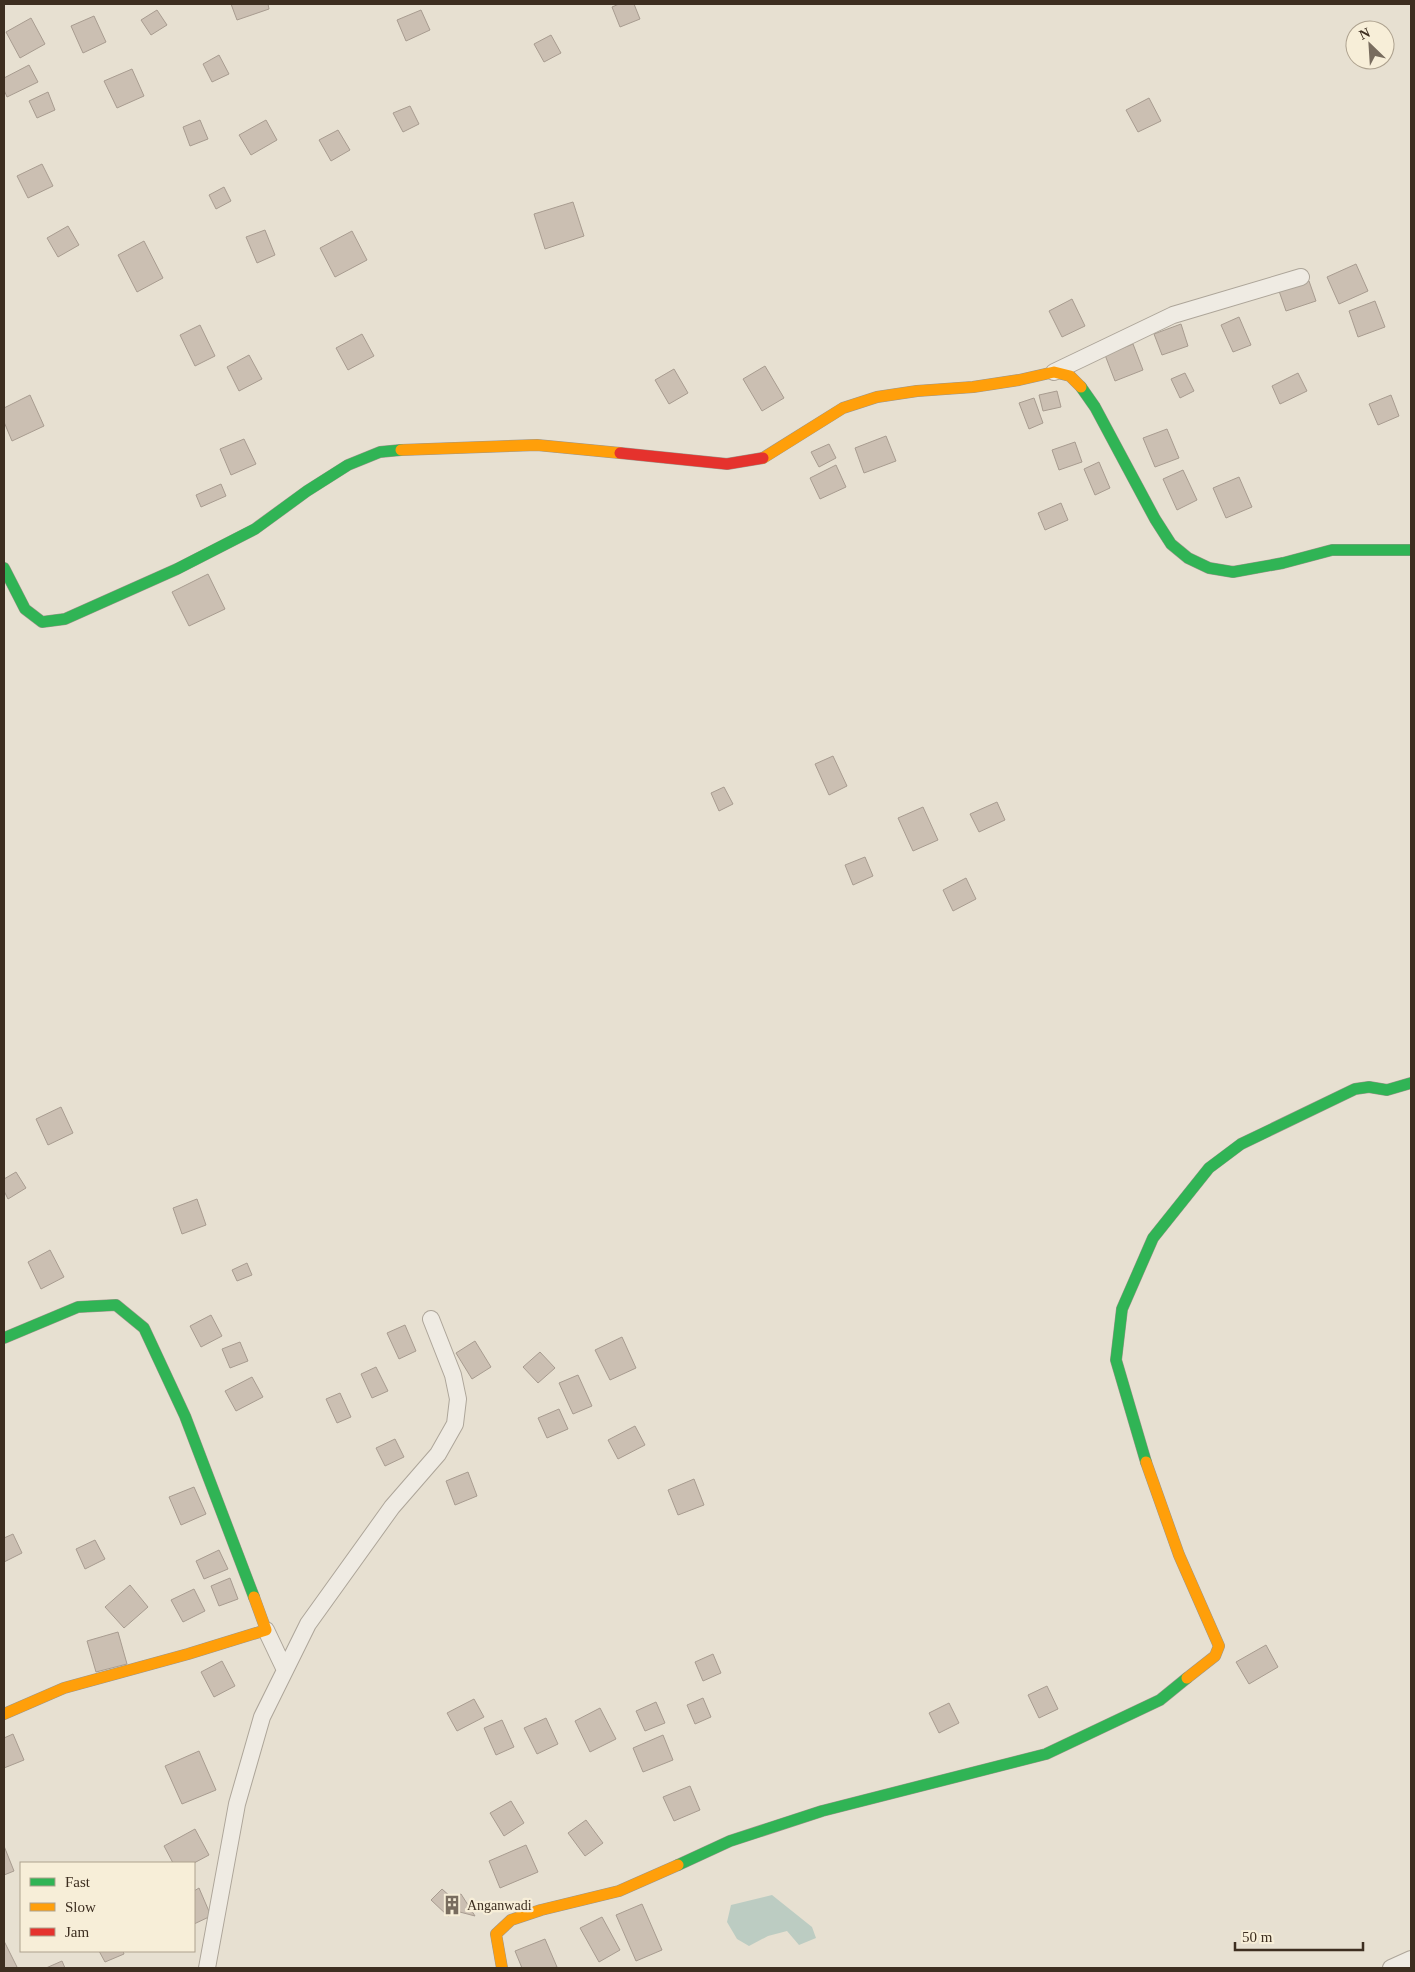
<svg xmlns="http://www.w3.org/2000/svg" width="1415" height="1972" font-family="'Times New Roman',serif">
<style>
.water{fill:#bcccc2}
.building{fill:#cbbfb2;stroke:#a89c90}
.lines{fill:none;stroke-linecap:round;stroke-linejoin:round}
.street-casing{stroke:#ada599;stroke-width:18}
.fast-casing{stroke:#9c958a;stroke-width:12}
.slow-casing{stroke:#9c958a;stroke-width:12}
.jam-casing{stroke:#9c958a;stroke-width:12}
.street{stroke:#efebe3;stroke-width:16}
.fast{stroke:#30b455;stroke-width:11}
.slow{stroke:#ff9f0a;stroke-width:11}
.jam{stroke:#e5322d;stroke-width:11}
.labels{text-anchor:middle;stroke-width:4.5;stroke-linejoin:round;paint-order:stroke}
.poi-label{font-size:14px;fill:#3d2e20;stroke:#f7eed8;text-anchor:start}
</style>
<rect width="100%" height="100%" fill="#e7e0d1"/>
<!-- water -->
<path class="water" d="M 772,1895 L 812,1927 L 816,1938 L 799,1945 L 787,1931 L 768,1936 L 749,1946 L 737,1939 L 727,1922 L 731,1905 Z"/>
<!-- building -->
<path class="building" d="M 231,4 L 268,4 L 269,9 L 237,20 Z
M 619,4 L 634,4 L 640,19 L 620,27 L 612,7 Z
M 157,10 L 167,25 L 151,35 L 141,20 Z
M 421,10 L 430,30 L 406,41 L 397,20 Z
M 94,16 L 106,42 L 83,53 L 71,26 Z
M 31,18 L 45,44 L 20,58 L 6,32 Z
M 551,35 L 561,53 L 544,62 L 534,44 Z
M 219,55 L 229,74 L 212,82 L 203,64 Z
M 29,65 L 38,82 L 7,97 L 4,90 L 4,78 Z
M 132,69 L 144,96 L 117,108 L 104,81 Z
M 48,92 L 55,110 L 37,118 L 29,101 Z
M 1149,98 L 1161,121 L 1138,132 L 1126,110 Z
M 410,106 L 419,124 L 403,132 L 393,113 Z
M 200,120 L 208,139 L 190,146 L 183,127 Z
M 266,120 L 277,140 L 251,155 L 239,135 Z
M 338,130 L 350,150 L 331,161 L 319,140 Z
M 42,164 L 53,186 L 28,198 L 17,176 Z
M 224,187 L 231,201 L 216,209 L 209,195 Z
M 573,202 L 584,236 L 545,249 L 534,214 Z
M 68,226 L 79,245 L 58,257 L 47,238 Z
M 265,230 L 275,255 L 257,263 L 246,237 Z
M 352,231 L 367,260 L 335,277 L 320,248 Z
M 144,241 L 163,278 L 137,292 L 118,255 Z
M 1356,264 L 1368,291 L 1339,304 L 1327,277 Z
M 1309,281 L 1316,301 L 1286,311 L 1279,291 Z
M 1072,299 L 1085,326 L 1062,337 L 1049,311 Z
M 1375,301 L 1385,327 L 1358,337 L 1349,311 Z
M 1239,317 L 1251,345 L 1233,352 L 1221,325 Z
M 1181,324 L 1188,346 L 1162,355 L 1154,334 Z
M 200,325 L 215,356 L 195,366 L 180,335 Z
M 362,334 L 374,356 L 348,370 L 336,348 Z
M 1133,344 L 1143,370 L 1115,381 L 1105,355 Z
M 249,355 L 262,379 L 239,391 L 227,367 Z
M 765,366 L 784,398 L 762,411 L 743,379 Z
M 674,369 L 688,393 L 669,404 L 655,380 Z
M 1185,373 L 1194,391 L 1180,398 L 1171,379 Z
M 1298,373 L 1307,391 L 1280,404 L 1272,386 Z
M 1057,391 L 1061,407 L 1043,411 L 1039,395 Z
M 30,395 L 44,426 L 12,441 L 4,422 L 4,408 Z
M 1391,395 L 1399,416 L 1378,425 L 1369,404 Z
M 1034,398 L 1043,423 L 1029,429 L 1019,403 Z
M 1167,429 L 1179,458 L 1155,467 L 1143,438 Z
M 886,436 L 896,461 L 864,473 L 855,448 Z
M 244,439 L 256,464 L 231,475 L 220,449 Z
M 1075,442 L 1082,462 L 1059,470 L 1052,450 Z
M 829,444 L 836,458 L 819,467 L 811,452 Z
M 1099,462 L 1110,488 L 1095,495 L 1084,469 Z
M 836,465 L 846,487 L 820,499 L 810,478 Z
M 1183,470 L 1197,500 L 1177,510 L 1163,479 Z
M 1239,477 L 1252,507 L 1226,518 L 1213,488 Z
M 221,484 L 226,496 L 201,507 L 196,495 Z
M 1061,503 L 1068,520 L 1045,530 L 1038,513 Z
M 208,574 L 225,609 L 189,626 L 172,592 Z
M 833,756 L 847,786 L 829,795 L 815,764 Z
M 724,787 L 733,804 L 719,811 L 711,793 Z
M 997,802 L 1005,820 L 979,832 L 970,814 Z
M 923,807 L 938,840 L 913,851 L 898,818 Z
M 865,857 L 873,876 L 853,885 L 845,865 Z
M 966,878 L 976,899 L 953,911 L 943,890 Z
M 61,1107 L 73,1133 L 48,1145 L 36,1119 Z
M 16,1172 L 26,1188 L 8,1199 L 4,1191 L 4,1179 Z
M 197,1199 L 206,1225 L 182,1234 L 173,1208 Z
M 50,1250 L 64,1277 L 41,1289 L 28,1262 Z
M 247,1263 L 252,1275 L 237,1281 L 232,1270 Z
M 211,1315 L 222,1336 L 201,1347 L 190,1326 Z
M 405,1325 L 416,1351 L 399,1359 L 387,1333 Z
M 622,1337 L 636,1368 L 610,1380 L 595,1350 Z
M 475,1341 L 491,1367 L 472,1379 L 456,1353 Z
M 240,1342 L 248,1361 L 230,1368 L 222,1349 Z
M 540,1352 L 555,1368 L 538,1383 L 523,1367 Z
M 376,1367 L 388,1391 L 372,1398 L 361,1374 Z
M 578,1375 L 592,1406 L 573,1414 L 559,1383 Z
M 252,1377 L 263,1397 L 236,1411 L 225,1391 Z
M 340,1393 L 351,1417 L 337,1423 L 326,1399 Z
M 559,1409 L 568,1429 L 547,1438 L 538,1418 Z
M 635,1426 L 645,1445 L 618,1459 L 608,1440 Z
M 395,1439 L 404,1457 L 385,1466 L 376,1448 Z
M 468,1472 L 477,1496 L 455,1505 L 446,1481 Z
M 694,1479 L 704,1505 L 678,1515 L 668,1490 Z
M 194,1487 L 206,1514 L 181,1525 L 169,1497 Z
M 13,1534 L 22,1553 L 4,1562 L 4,1538 Z
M 95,1540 L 105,1559 L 85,1569 L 76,1549 Z
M 219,1550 L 228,1569 L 204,1579 L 196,1561 Z
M 230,1578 L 238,1599 L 219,1606 L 211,1586 Z
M 130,1585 L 148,1607 L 124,1628 L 105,1607 Z
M 194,1589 L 205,1611 L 183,1622 L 171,1600 Z
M 118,1632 L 127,1664 L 96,1672 L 87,1641 Z
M 1266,1645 L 1278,1667 L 1249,1684 L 1236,1662 Z
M 713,1654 L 721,1673 L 703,1681 L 695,1662 Z
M 222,1661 L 235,1686 L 214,1697 L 201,1672 Z
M 1047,1686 L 1058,1709 L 1039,1718 L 1028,1695 Z
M 703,1698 L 711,1717 L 695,1724 L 687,1705 Z
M 474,1699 L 484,1717 L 457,1731 L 447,1713 Z
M 656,1702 L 665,1723 L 645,1731 L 636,1711 Z
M 949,1703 L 959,1723 L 939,1733 L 929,1713 Z
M 600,1708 L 616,1739 L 590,1752 L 575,1721 Z
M 546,1718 L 558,1744 L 537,1754 L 524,1728 Z
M 502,1720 L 514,1747 L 496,1755 L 484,1728 Z
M 13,1734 L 24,1760 L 4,1768 L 4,1738 Z
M 663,1735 L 673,1760 L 643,1772 L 633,1748 Z
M 199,1751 L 216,1790 L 182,1804 L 165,1766 Z
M 690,1786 L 700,1810 L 674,1821 L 663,1797 Z
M 511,1801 L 524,1823 L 504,1836 L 490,1813 Z
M 586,1820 L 603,1843 L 585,1856 L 568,1833 Z
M 195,1829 L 209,1855 L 194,1863 L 173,1863 L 164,1846 Z
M 526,1845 L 538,1872 L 500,1888 L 489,1861 Z
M 4,1846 L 14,1871 L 4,1875 Z
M 199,1888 L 211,1916 L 194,1924 L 194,1891 Z
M 442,1889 L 452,1898 L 461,1894 L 475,1916 L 456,1911 L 448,1916 L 431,1900 Z
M 642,1904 L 662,1950 L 636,1961 L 616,1915 Z
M 602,1917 L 620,1950 L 599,1962 L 580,1928 Z
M 545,1939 L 557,1967 L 553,1968 L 522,1968 L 515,1951 Z
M 4,1941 L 17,1967 L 14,1968 L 4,1968 Z
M 99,1951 L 123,1951 L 124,1954 L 105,1962 Z
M 62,1961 L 65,1968 L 46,1968 Z"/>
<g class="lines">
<defs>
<path id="street" d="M 1054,372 L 1173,315 L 1301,277
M 266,1630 L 285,1670
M 207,1968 L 237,1804 L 262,1717 L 308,1624 L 392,1507 L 438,1454 L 455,1424 L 458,1399 L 453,1375 L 431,1319
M 1391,1968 L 1411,1959"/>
<path id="fast" d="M 1081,387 L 1095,407 L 1155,519 L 1171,544 L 1188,558 L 1209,568 L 1233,572 L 1283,563 L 1332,550 L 1411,550
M 4,568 L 25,609 L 42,622 L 65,619 L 177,569 L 255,529 L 307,491 L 348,465 L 380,452 L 401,450
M 4,1338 L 78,1307 L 116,1305 L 144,1328 L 185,1416 L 254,1597
M 1146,1462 L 1116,1360 L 1122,1309 L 1153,1238 L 1209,1168 L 1241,1144 L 1355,1089 L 1369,1087 L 1387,1090 L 1411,1083
M 678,1865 L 730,1841 L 822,1811 L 1046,1754 L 1160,1700 L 1187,1678"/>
<path id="slow" d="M 401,450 L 537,445 L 620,453
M 763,458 L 843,408 L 877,397 L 917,391 L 973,387 L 1019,380 L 1054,372 L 1070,376 L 1081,387
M 1146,1462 L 1179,1555 L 1219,1646 L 1215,1656 L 1187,1678
M 4,1714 L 64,1688 L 188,1654 L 266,1630 L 254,1597
M 502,1968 L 496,1934 L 511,1920 L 541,1910 L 619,1891 L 678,1865"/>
<path id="jam" d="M 620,453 L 727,464 L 763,458"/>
</defs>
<!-- street casing -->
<use href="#street" class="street-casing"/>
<!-- fast casing -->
<use href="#fast" class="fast-casing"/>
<!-- slow casing -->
<use href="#slow" class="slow-casing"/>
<!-- jam casing -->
<use href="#jam" class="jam-casing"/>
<!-- street -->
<use href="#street" class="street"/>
<!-- fast -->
<use href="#fast" class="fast"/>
<!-- slow -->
<use href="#slow" class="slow"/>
<!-- jam -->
<use href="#jam" class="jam"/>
</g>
<!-- icons -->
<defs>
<symbol id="building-bare" viewBox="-9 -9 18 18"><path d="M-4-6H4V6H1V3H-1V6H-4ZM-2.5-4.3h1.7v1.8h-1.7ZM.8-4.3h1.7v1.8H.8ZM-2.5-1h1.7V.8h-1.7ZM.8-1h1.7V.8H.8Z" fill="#786c5e" stroke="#f7eed8" stroke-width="2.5" paint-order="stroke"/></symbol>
</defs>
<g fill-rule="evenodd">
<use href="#building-bare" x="438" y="1891" width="28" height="28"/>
</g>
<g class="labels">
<!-- poi labels -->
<g class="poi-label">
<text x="467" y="1910">Anganwadi</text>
</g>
</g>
<!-- border -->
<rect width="1415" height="1972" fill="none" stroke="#3d2e20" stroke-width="10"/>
<!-- legend -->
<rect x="20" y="1862" width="175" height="90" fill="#f7eed8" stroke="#ada18e"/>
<rect x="30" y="1878" width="25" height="8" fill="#30b455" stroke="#ada18e"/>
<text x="65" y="1887" font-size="15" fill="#3d2e20">Fast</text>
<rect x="30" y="1903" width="25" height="8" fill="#ff9f0a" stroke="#ada18e"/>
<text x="65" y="1912" font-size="15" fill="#3d2e20">Slow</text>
<rect x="30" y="1928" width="25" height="8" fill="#e5322d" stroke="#ada18e"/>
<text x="65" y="1937" font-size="15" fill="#3d2e20">Jam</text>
<!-- north arrow -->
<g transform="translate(1370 45) rotate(335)"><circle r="24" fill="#f7eed8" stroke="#ada18e"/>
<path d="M0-4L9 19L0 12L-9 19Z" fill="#786c5e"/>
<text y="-8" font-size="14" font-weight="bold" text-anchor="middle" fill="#3d2e20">N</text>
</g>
<!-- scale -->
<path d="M1235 1942v8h128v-8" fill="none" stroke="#3d2e20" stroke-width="2.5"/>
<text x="1242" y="1942" font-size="15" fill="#3d2e20" stroke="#f7eed8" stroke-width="4" paint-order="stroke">50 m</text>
</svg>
